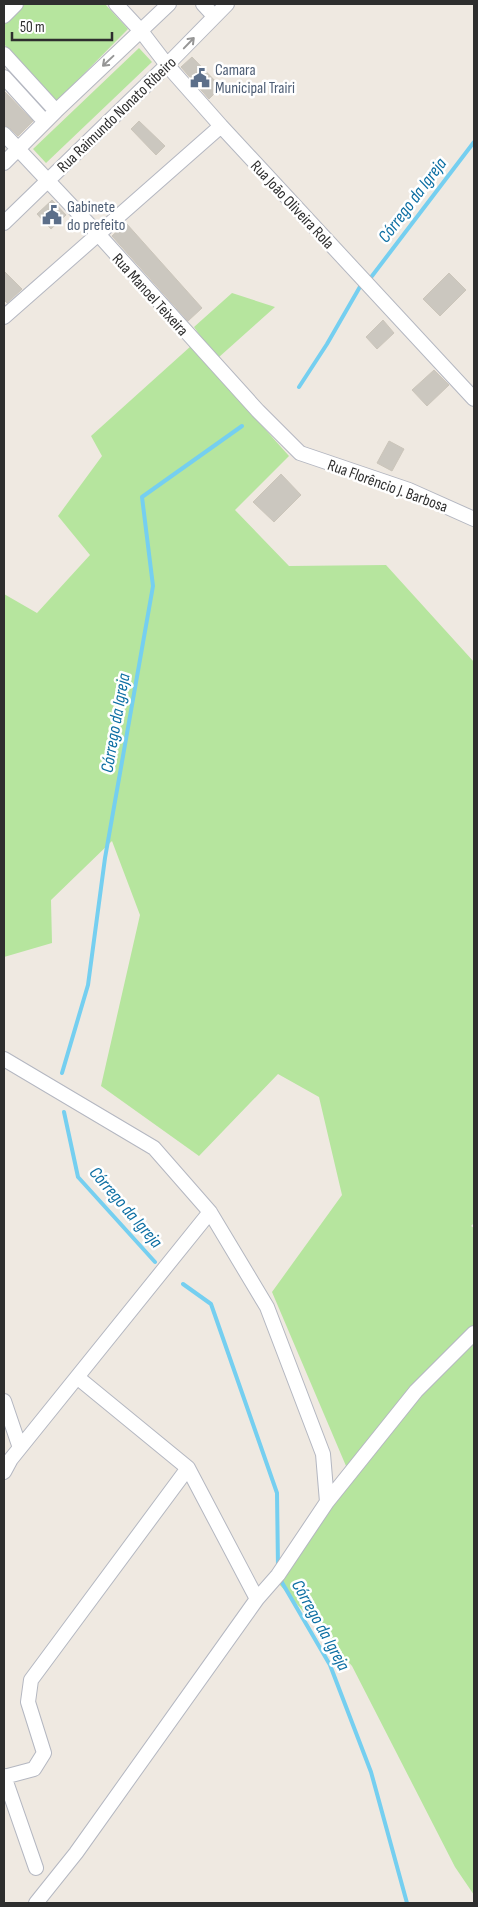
<svg xmlns="http://www.w3.org/2000/svg" width="478" height="1907" font-family="'Sofia Sans Condensed',sans-serif">
<style>
.green{fill:#b6e59e}
.lines{fill:none;stroke-linecap:round;stroke-linejoin:round}
.stream{stroke:#75cff0;stroke-width:4}
.building{fill:#cbc7bf;stroke:#cbc5ba}
.minor-casing{stroke:#b4b7c1;stroke-width:16}
.minor{stroke:#fff;stroke-width:14}
.oneway{stroke:#969696}
.labels{text-anchor:middle;stroke-width:5;stroke-linejoin:round;paint-order:stroke}
.service-label{font-size:16px;fill:#4e5e75;stroke:#fff;text-anchor:start}
.street-label{font-size:16px;fill:#2e2e2e;stroke:#fff}
.water-label{font-size:18px;font-style:italic;fill:#0d6fa3;stroke:#fff}
</style>
<rect width="100%" height="100%" fill="#efe9e1"/>
<!-- green -->
<path class="green" d="M 25,4 L 105,4 L 128,29 L 55,103 L 4,44 L 4,24 Z
M 139,48 L 152,62 L 46,163 L 33,149 Z
M 232,293 L 275,307 L 209,366 L 289,456 L 235,510 L 289,566 L 386,565 L 474,662 L 474,1223 L 471,1226 L 474,1228 L 474,1895 L 455,1867 L 352,1666 L 279,1584 L 349,1473 L 272,1292 L 342,1195 L 319,1097 L 278,1074 L 199,1156 L 101,1086 L 140,915 L 112,841 L 51,900 L 52,943 L 4,957 L 4,594 L 37,613 L 90,555 L 58,516 L 102,456 L 91,436 L 201,337 L 194,327 Z"/>
<g class="lines">
<!-- stream -->
<path class="stream" d="M 372,276 L 474,142
M 299,387 L 327,344 L 361,285
M 62,1073 L 88,985 L 105,858 L 153,586 L 142,497 L 242,426
M 64,1112 L 78,1177 L 155,1262
M 183,1284 L 211,1304 L 277,1493 L 278,1567
M 280,1579 L 330,1665 L 371,1772 L 407,1903"/>
</g>
<!-- building -->
<path class="building" d="M 192,57 L 221,87 L 209,99 L 181,67 Z
M 4,91 L 33,121 L 18,136 L 10,128 L 4,125 Z
M 139,121 L 165,146 L 156,155 L 131,129 Z
M 52,200 L 66,215 L 51,229 L 37,214 Z
M 126,223 L 202,308 L 188,321 L 112,236 Z
M 4,271 L 22,289 L 7,303 L 4,300 Z
M 449,273 L 466,290 L 440,316 L 423,299 Z
M 383,320 L 394,333 L 377,349 L 366,337 Z
M 434,370 L 449,385 L 427,406 L 412,390 Z
M 389,441 L 404,449 L 392,471 L 377,463 Z
M 281,474 L 301,495 L 274,522 L 253,502 Z"/>
<g class="lines">
<defs>
<path id="minor" d="M 116,4 L 141,31 L 167,65 L 221,126 L 474,399
M 203,4 L 214,16
M 4,16 L 16,4
M 4,54 L 56,111
M 4,77 L 45,122
M 4,134 L 98,234 L 258,411 L 300,453 L 409,490 L 474,519
M 4,163 L 56,111 L 169,4
M 4,223 L 167,65 L 227,4
M 4,317 L 221,126
M 4,1059 L 154,1148 L 210,1212 L 267,1307 L 323,1454 L 327,1502
M 77,1377 L 188,1468 L 257,1599
M 4,1401 L 20,1448
M 4,1472 L 11,1459 L 210,1212
M 4,1776 L 36,1868
M 4,1777 L 34,1769 L 44,1753 L 28,1702 L 31,1680 L 188,1468
M 36,1903 L 76,1853 L 257,1599 L 278,1575 L 327,1502 L 416,1391 L 474,1333"/>
</defs>
<!-- minor casing -->
<use href="#minor" class="minor-casing"/>
<!-- minor -->
<use href="#minor" class="minor"/>
</g>
<!-- one-way arrows -->
<defs><path id="oneway-shaft" d="M-6 0H5M1.5-3L5.5 0L1.5 3" fill="none" stroke-width="1.6" stroke-linecap="round" stroke-linejoin="round" transform="scale(1.25)"/></defs>
<g class="oneway">
<use href="#oneway-shaft" transform="translate(189 43) rotate(-46)"/>
<use href="#oneway-shaft" transform="translate(108 61) rotate(137)"/>
</g>
<!-- icons -->
<defs>
<symbol id="civic-bare" viewBox="-9 -9 18 18"><path d="M-.6-6.5H3V-4.5H.6V-3L4-1V1h2V6H-6V1h2V-1L-.6-3ZM-1.2 2.5V6h2.4V2.5Z" fill="#5c6f8a" stroke="#fff" stroke-width="2.5" paint-order="stroke"/></symbol>
</defs>
<g fill-rule="evenodd">
<use href="#civic-bare" x="186" y="64" width="28" height="28"/>
<use href="#civic-bare" x="38" y="201" width="28" height="28"/>
</g>
<g class="labels">
<!-- service labels -->
<g class="service-label">
<text x="215" y="75">Camara<tspan x="215" dy="18">Municipal Trairi</tspan></text>
<text x="67" y="212">Gabinete<tspan x="67" dy="18">do prefeito</tspan></text>
</g>
<!-- street labels -->
<g class="street-label">
<text transform="translate(116 114) rotate(-44)" y="6">Rua Raimundo Nonato Ribeiro</text>
<text transform="translate(293 204) rotate(47)" y="6">Rua João Oliveira Rola</text>
<text transform="translate(151 294) rotate(48)" y="6">Rua Manoel Teixeira</text>
<text transform="translate(388 485) rotate(20)" y="6">Rua Florêncio J. Barbosa</text>
</g>
<!-- water labels -->
<g class="water-label">
<text transform="translate(412 200) rotate(-53)" y="6">Córrego da Igreja</text>
<text transform="translate(115 723) rotate(-80)" y="6">Córrego da Igreja</text>
<text transform="translate(126 1207) rotate(49)" y="6">Córrego da Igreja</text>
<text transform="translate(321 1625) rotate(61)" y="6">Córrego da Igreja</text>
</g>
</g>
<!-- border -->
<rect width="478" height="1907" fill="none" stroke="#2e2e2e" stroke-width="10"/>
<!-- scale -->
<path d="M12 32v8h100v-8" fill="none" stroke="#2e2e2e" stroke-width="2.5"/>
<text x="20" y="32" font-size="15" fill="#2e2e2e" stroke="#ffffff" stroke-width="4" paint-order="stroke">50 m</text>
</svg>
